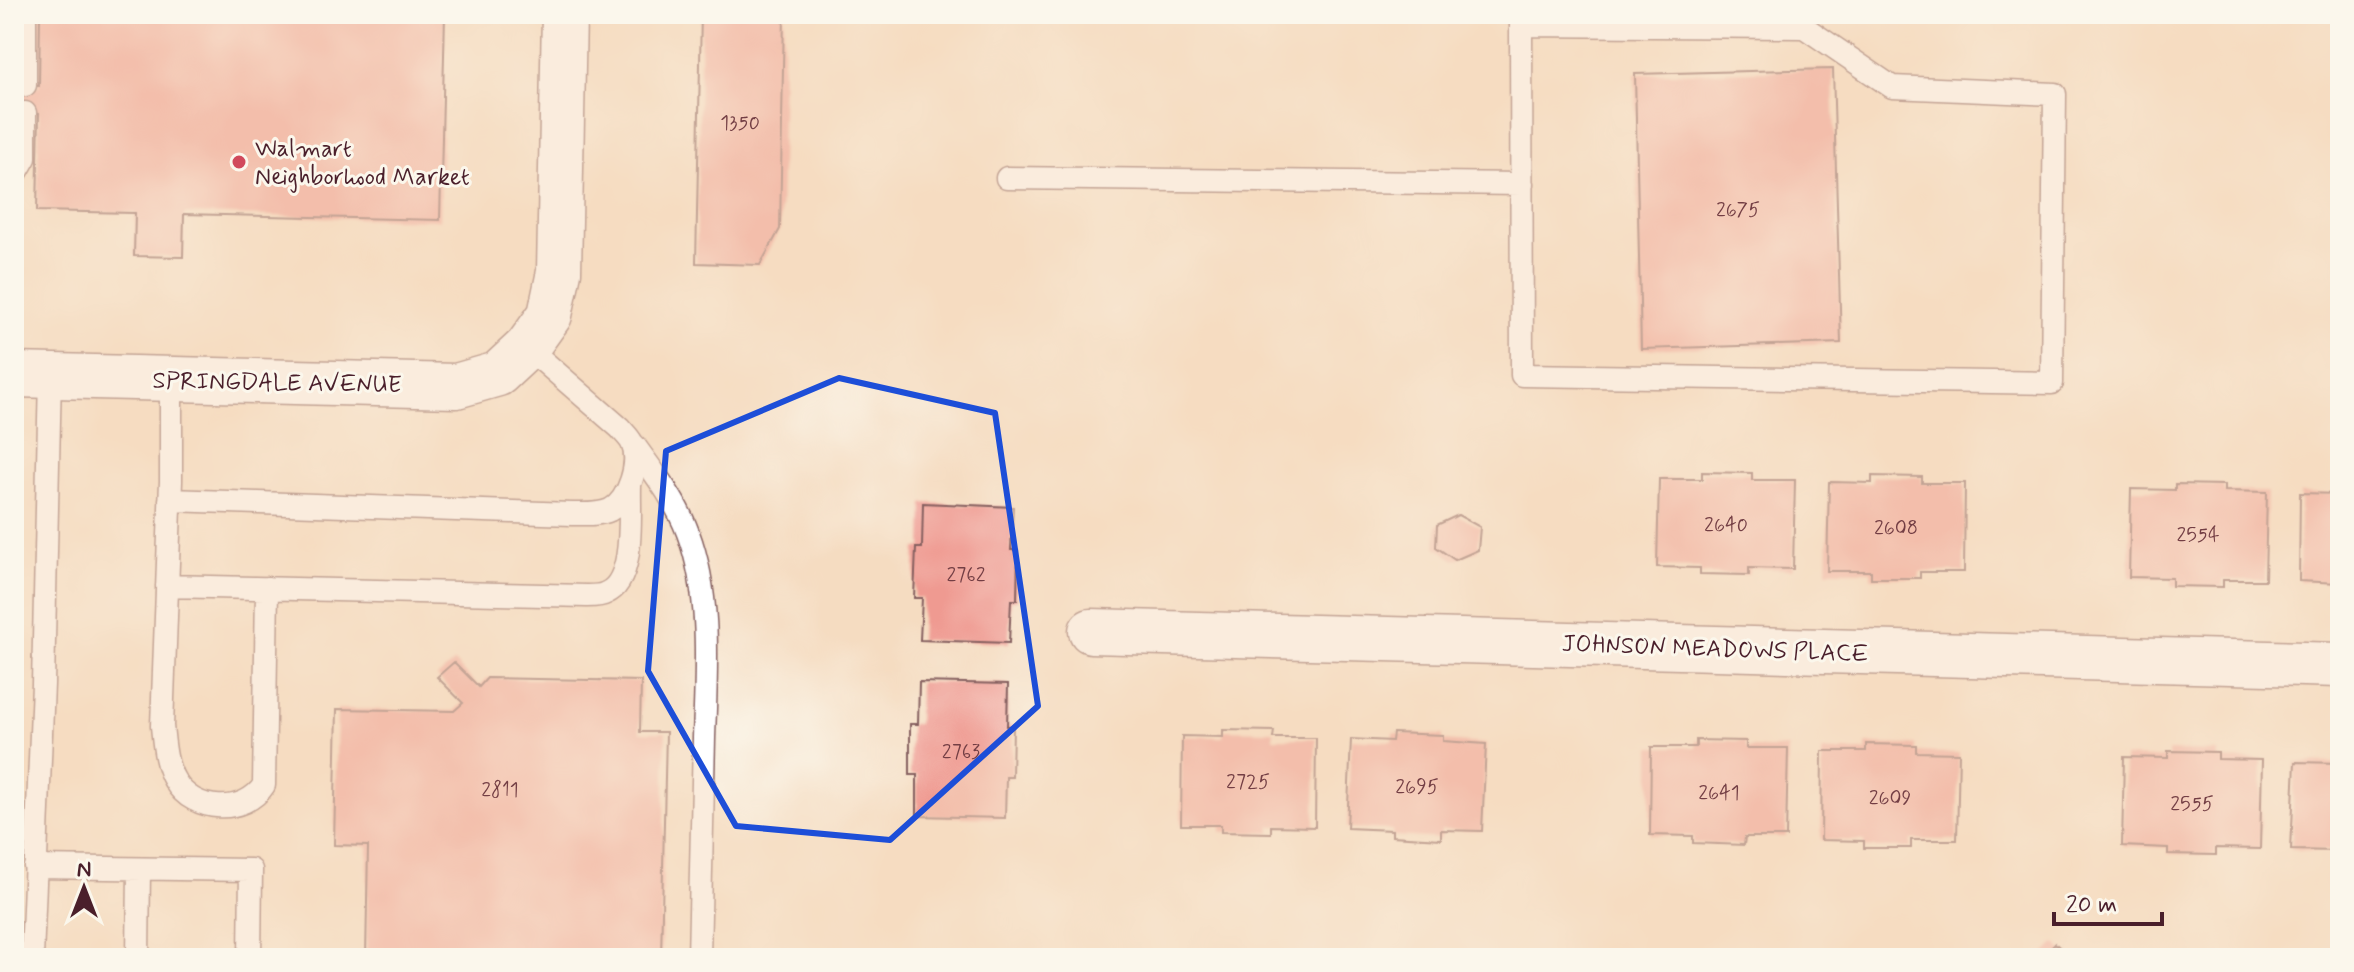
<svg xmlns="http://www.w3.org/2000/svg" width="2354" height="972" font-family="Mynerve,sans-serif">
<style>
.building{fill:#ef9a91}
.lines{fill:none;stroke-linecap:round;stroke-linejoin:round}
.lane-casing{stroke:#866160;stroke-width:25}
.street-casing{stroke:#866160;stroke-width:47}
.lane{stroke:#fff;stroke-width:22}
.street{stroke:#fff;stroke-width:44}
.marked{fill:none;stroke:#1d4ed8;stroke-width:6;stroke-linejoin:round}
.poi-dot{fill:#d1495b;stroke:#fbf7ec;stroke-width:3}
.labels{text-anchor:middle;stroke-width:6;stroke-linejoin:round;paint-order:stroke}
.number-label{font-size:20px;fill:#733e44}
.poi-label{font-size:24px;fill:#4a1f2b;stroke:#fbf7ec;text-anchor:start}
.street-label{font-size:24px;fill:#4a1f2b;stroke:#fbf7ec}
</style>
<rect width="100%" height="100%" fill="#fbf7ec"/>
<filter id="ink" filterUnits="userSpaceOnUse"><feTurbulence type="fractalNoise" baseFrequency=".0125" numOctaves="2"/><feDisplacementMap in="SourceGraphic" scale="16" xChannelSelector="R" yChannelSelector="G"/><feConvolveMatrix kernelMatrix="1 2 1 2 8 2 1 2 1" color-interpolation-filters="sRGB"/></filter>
<filter id="wash" filterUnits="userSpaceOnUse"><feTurbulence type="fractalNoise" baseFrequency=".006" numOctaves="4" result="noise"/><feDisplacementMap in="SourceGraphic" scale="32" xChannelSelector="R" yChannelSelector="G"/><feGaussianBlur stdDeviation="1.8" result="paint"/><feColorMatrix in="noise" values="0 0 0 0 0 0 0 0 0 0 0 0 0 0 0 0 0 1.4 0 .05"/><feComposite in="paint" operator="in"/></filter>
<g filter="url(#wash)">
<rect width="100%" height="100%" fill="#f5dcc1"/>
<g id="blocks">
<!-- building -->
<path class="building" d="M 40,14 L 445,14 L 440,220 L 184,214 L 183,257 L 134,256 L 135,213 L 37,211 L 39,114 L 14,113 L 14,85 L 39,86 Z
M 701,14 L 784,14 L 780,229 L 760,265 L 696,263 Z
M 1833,69 L 1841,343 L 1641,349 L 1635,74 Z
M 1702,472 L 1752,473 L 1752,480 L 1795,480 L 1793,569 L 1749,568 L 1749,575 L 1700,574 L 1700,568 L 1657,567 L 1659,479 L 1702,479 Z
M 1872,476 L 1922,477 L 1922,483 L 1965,483 L 1964,572 L 1920,572 L 1920,578 L 1871,578 L 1871,571 L 1827,571 L 1829,482 L 1872,483 Z
M 2175,484 L 2224,485 L 2224,491 L 2267,492 L 2265,580 L 2223,580 L 2223,587 L 2172,586 L 2172,578 L 2129,577 L 2131,489 L 2175,490 Z
M 2300,493 L 2340,494 L 2340,583 L 2299,581 Z
M 923,503 L 1013,507 L 1011,550 L 1018,550 L 1017,600 L 1011,600 L 1009,643 L 920,640 L 922,598 L 914,598 L 916,548 L 922,548 Z
M 1458,515 L 1480,527 L 1478,550 L 1455,560 L 1436,547 L 1437,525 Z
M 454,662 L 479,687 L 487,678 L 641,681 L 640,732 L 666,732 L 661,958 L 366,958 L 368,846 L 334,845 L 337,709 L 454,711 L 463,703 L 437,677 Z
M 919,682 L 1008,684 L 1007,726 L 1013,726 L 1012,777 L 1006,777 L 1005,818 L 917,816 L 917,775 L 910,775 L 910,724 L 918,724 Z
M 1223,730 L 1274,731 L 1273,738 L 1316,738 L 1315,827 L 1271,826 L 1271,833 L 1221,832 L 1221,825 L 1181,825 L 1182,736 L 1223,737 Z
M 1393,733 L 1443,735 L 1443,741 L 1486,744 L 1482,831 L 1441,830 L 1441,839 L 1392,836 L 1392,830 L 1347,828 L 1351,739 L 1392,741 Z
M 1696,740 L 1746,741 L 1746,748 L 1788,748 L 1786,837 L 1745,837 L 1744,845 L 1693,843 L 1693,836 L 1650,835 L 1651,747 L 1696,747 Z
M 1866,744 L 1916,745 L 1916,752 L 1959,753 L 1957,840 L 1911,840 L 1911,848 L 1864,848 L 1864,841 L 1821,840 L 1822,751 L 1866,751 Z
M 2168,751 L 2218,752 L 2218,759 L 2262,760 L 2260,849 L 2216,848 L 2216,855 L 2168,854 L 2168,848 L 2122,846 L 2124,757 L 2168,758 Z
M 2295,762 L 2340,763 L 2340,858 L 2336,858 L 2337,851 L 2291,850 Z
M 2055,943 L 2071,958 L 2040,958 Z"/>
</g>
</g>
<g filter="url(#ink)">
<use href="#blocks" fill-opacity="0" stroke="#866160" stroke-width="2"/>
<g class="lines">
<defs>
<path id="lane" d="M 25,14 L 25,85
M 1521,14 L 1521,25 L 1522,375 L 2052,383 L 2055,94 L 1892,87 L 1804,27 L 1521,25
M 14,177 L 25,158 L 25,113
M 1007,178 L 1522,184
M 171,379 L 171,481 L 162,726 C 164,744 165,765 175,781 C 193,813 245,815 264,785 L 267,588
M 634,445 C 654,473 676,500 688,533 C 712,597 706,671 704,738 C 703,812 701,885 699,958
M 170,500 L 572,514 C 584,514 599,515 610,510 C 629,500 641,462 632,443 C 629,437 623,432 620,428 L 527,347
M 167,586 L 587,596 C 592,596 601,596 606,593 C 636,581 629,512 630,485
M 35,867 L 251,870 L 250,958
M 32,958 L 43,684 L 50,376
M 138,958 L 139,869"/>
<path id="street" d="M 14,375 L 456,386 L 498,374 L 527,347 L 550,315 L 559,272 L 564,14
M 1091,631 L 2340,665"/>
</defs>
<!-- lane casing -->
<use href="#lane" class="lane-casing"/>
<!-- street casing -->
<use href="#street" class="street-casing"/>
<!-- lane -->
<use href="#lane" class="lane"/>
<!-- street -->
<use href="#street" class="street"/>
</g>
</g>
<!-- marked area -->
<path d="M0 0H2354V972H0ZM 839,378 L 995,413 L 1038,706 L 890,840 L 736,826 L 648,671 L 666,451 Z" fill="#f5dcc1" fill-opacity=".55" fill-rule="evenodd"/>
<path class="marked" d="M 839,378 L 995,413 L 1038,706 L 890,840 L 736,826 L 648,671 L 666,451 Z"/>
<!-- markers -->
<circle class="poi-dot" cx="239" cy="162" r="8"/>
<g class="labels">
<!-- number labels -->
<g class="number-label">
<text x="740" y="129">1350</text>
<text x="1738" y="216">2675</text>
<text x="1726" y="531">2640</text>
<text x="1896" y="534">2608</text>
<text x="2198" y="541">2554</text>
<text x="966" y="581">2762</text>
<text x="961" y="758">2763</text>
<text x="1248" y="788">2725</text>
<text x="1417" y="793">2695</text>
<text x="500" y="796">2811</text>
<text x="1719" y="799">2641</text>
<text x="1890" y="804">2609</text>
<text x="2192" y="810">2555</text>
</g>
<!-- poi labels -->
<g class="poi-label">
<text x="255" y="156">Walmart<tspan x="255" dy="28">Neighborhood Market</tspan></text>
</g>
<!-- street labels -->
<g class="street-label">
<text transform="translate(277 382) rotate(1)" y="8">SPRINGDALE AVENUE</text>
<text transform="translate(1715 648) rotate(2)" y="8">JOHNSON MEADOWS PLACE</text>
</g>
</g>
<!-- margin -->
<rect width="2354" height="972" fill="none" stroke="#fbf7ec" stroke-width="48"/>
<!-- north arrow -->
<g transform="translate(84 888)" stroke="#fbf7ec" stroke-width="6" paint-order="stroke">
<path d="M0-6L14 30L0 20L-14 30Z" fill="#4a1f2b"/>
<text y="-12" font-size="22" font-weight="bold" text-anchor="middle" fill="#4a1f2b">N</text>
</g>
<!-- scale -->
<path d="M2054 912v12h108v-12" fill="none" stroke="#4a1f2b" stroke-width="4"/>
<text x="2066" y="912" font-size="24" fill="#4a1f2b" stroke="#fbf7ec" stroke-width="6" paint-order="stroke">20 m</text>
</svg>
